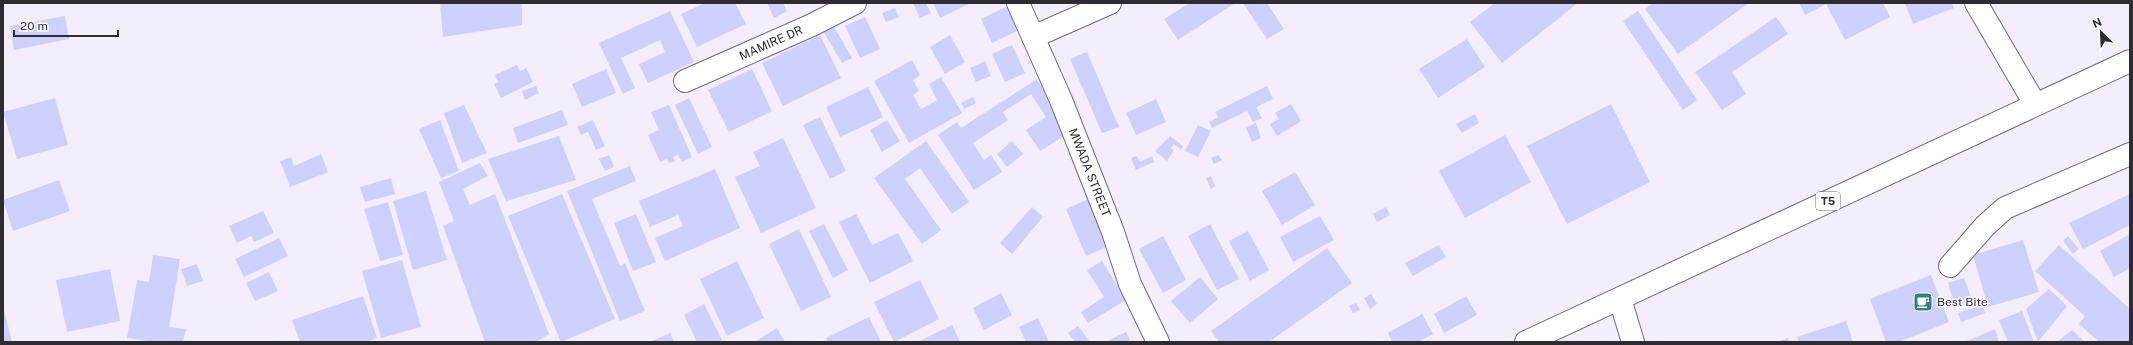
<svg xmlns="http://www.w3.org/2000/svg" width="2133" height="345" font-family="'Public Sans',sans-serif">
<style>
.building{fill:#ced1fd}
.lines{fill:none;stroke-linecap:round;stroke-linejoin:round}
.minor-casing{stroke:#706b78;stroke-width:24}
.highway-casing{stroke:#706b78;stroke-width:24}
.minor{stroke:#fff;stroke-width:22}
.highway{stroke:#fff;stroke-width:22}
.labels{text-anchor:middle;stroke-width:3;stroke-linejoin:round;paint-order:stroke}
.shield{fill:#fff;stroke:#6d6b70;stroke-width:1}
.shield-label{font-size:11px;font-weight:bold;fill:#2e2c32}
.street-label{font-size:12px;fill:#2e2c32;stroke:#fff}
.poi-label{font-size:12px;fill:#2e2c32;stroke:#fff;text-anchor:start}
</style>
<rect width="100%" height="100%" fill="#f3edfc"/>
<!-- building -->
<path class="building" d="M 440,3 L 522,3 L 522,25 L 443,37 Z
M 705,3 L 735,3 L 746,24 L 697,47 L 681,14 Z
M 767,3 L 783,3 L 787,11 L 774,18 Z
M 913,3 L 926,3 L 931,13 L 920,18 Z
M 933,3 L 971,3 L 940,18 Z
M 1190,3 L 1235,3 L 1178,40 L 1164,19 Z
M 1243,3 L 1267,3 L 1284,29 L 1267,39 Z
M 1495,3 L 1578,3 L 1502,63 L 1470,22 Z
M 1653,3 L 1749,3 L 1678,54 L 1645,9 Z
M 1799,3 L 1883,3 L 1890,17 L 1845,40 L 1826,4 L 1805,15 Z
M 1905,3 L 1952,3 L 1954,8 L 1913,24 Z
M 1010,5 L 1021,29 L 992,43 L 981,19 Z
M 895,8 L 899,17 L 886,22 L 882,13 Z
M 670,11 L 694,62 L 648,83 L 639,64 L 665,52 L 660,40 L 621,58 L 635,88 L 623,94 L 599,43 Z
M 1638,11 L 1697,100 L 1683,110 L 1623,21 Z
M 65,16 L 69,39 L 14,50 L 10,26 Z
M 865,17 L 880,49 L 860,58 L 845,26 Z
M 1776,17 L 1788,34 L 1732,72 L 1746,94 L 1722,110 L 1695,72 Z
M 833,25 L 852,58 L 842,63 L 823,31 Z
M 820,35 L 841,78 L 783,106 L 762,63 Z
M 950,35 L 965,62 L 945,74 L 930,47 Z
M 1467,39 L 1485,67 L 1438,98 L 1419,69 Z
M 1012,45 L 1025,73 L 1005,82 L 992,54 Z
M 1087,52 L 1119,127 L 1102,133 L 1070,59 Z
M 912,60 L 920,75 L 913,80 L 919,91 L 913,95 L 921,109 L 937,100 L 929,84 L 941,77 L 962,113 L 909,143 L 874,81 Z
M 985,61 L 991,76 L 976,82 L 970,68 Z
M 517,65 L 520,71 L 526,68 L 533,82 L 501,98 L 494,84 L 498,82 L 495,75 Z
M 606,69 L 616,93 L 582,107 L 572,84 Z
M 752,69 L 772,111 L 729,132 L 708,90 Z
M 1037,79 L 1072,131 L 1040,151 L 1026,130 L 1046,117 L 1031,94 L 1003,112 L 1008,120 L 973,143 L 984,160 L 991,155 L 1002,172 L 974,190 L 938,135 L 957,122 L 961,128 Z
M 536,86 L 539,93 L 525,100 L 522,91 Z
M 1267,86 L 1273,99 L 1256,107 L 1262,118 L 1253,122 L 1247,111 L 1212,128 L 1209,122 L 1218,117 L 1215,112 Z
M 868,87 L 883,117 L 840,137 L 826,107 Z
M 973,97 L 976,103 L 964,109 L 961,103 Z
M 55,98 L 68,145 L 17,159 L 3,112 Z
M 689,98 L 712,147 L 698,154 L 675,105 Z
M 1156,99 L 1166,122 L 1136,135 L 1126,113 Z
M 1291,104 L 1301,121 L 1277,136 L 1270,124 L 1279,119 L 1275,113 Z
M 1611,104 L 1650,182 L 1567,224 L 1527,146 Z
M 464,105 L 487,153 L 462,163 L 444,113 Z
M 669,105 L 692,157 L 682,162 L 678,155 L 673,157 L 675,161 L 669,163 L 667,159 L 660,162 L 648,135 L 659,130 L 651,112 Z
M 562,110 L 568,125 L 518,143 L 513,128 Z
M 1475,114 L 1479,123 L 1462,133 L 1456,124 Z
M 820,117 L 846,171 L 830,179 L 803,125 Z
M 440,120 L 459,171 L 441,178 L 419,129 Z
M 593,120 L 605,146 L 596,150 L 588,132 L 581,135 L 577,127 Z
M 887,120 L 900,141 L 882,152 L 870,130 Z
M 1256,123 L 1261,138 L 1252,142 L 1246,128 Z
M 1198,125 L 1211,131 L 1198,157 L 1185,151 Z
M 1505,135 L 1531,182 L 1465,218 L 1439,171 Z
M 559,136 L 576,180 L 506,201 L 488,159 Z
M 1170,136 L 1183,146 L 1181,150 L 1174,144 L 1171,148 L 1174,150 L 1167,161 L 1155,151 Z
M 783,138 L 816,208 L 761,233 L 735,177 L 760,166 L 753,152 Z
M 926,141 L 969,202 L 952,214 L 920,168 L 905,179 L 941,230 L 922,244 L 874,178 Z
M 1012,141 L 1023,154 L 1007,167 L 997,154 Z
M 321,154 L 328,172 L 290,187 L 280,161 L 291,157 L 294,166 Z
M 609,155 L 614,167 L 605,171 L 599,159 Z
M 1218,155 L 1222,160 L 1214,164 L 1211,158 Z
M 1137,156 L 1140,162 L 1152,156 L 1154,162 L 1136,170 L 1131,158 Z
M 480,163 L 488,176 L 463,189 L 470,205 L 495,194 L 549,334 L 536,342 L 485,342 L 443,226 L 454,221 L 439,182 Z
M 630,166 L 636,181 L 592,199 L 620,266 L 625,263 L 645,311 L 620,321 L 567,191 Z
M 715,169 L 740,228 L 665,261 L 655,238 L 683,226 L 678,215 L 650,227 L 639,201 Z
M 1295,172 L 1315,205 L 1282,225 L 1262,191 Z
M 1211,176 L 1215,186 L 1211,189 L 1206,178 Z
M 391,178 L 395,194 L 365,202 L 360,187 Z
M 59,180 L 70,211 L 13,231 L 3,200 Z
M 426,191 L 447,260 L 413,270 L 393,201 Z
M 562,194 L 615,319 L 561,342 L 508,216 Z
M 2130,194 L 2130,225 L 2083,249 L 2069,223 Z
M 1088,199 L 1107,247 L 1086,256 L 1066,209 Z
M 388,202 L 403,255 L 380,261 L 364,209 Z
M 1032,207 L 1043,217 L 1012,254 L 1000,243 Z
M 1386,207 L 1390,215 L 1377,222 L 1373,214 Z
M 263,211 L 274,233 L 254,242 L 251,236 L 237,243 L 229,226 Z
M 636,214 L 656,262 L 633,271 L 614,223 Z
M 856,214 L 872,245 L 898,233 L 913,261 L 870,283 L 839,222 Z
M 1320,216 L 1334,240 L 1293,262 L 1280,237 Z
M 824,224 L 848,270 L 833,278 L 809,231 Z
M 1210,224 L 1239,279 L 1217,290 L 1188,236 Z
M 799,229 L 831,297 L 801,311 L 769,244 Z
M 1248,231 L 1269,270 L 1250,281 L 1229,241 Z
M 2130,234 L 2130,268 L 2114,277 L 2100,251 Z
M 1163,236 L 1186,280 L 1163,293 L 1139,249 Z
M 2068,236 L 2079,249 L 2073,254 L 2063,241 Z
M 279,238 L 288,256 L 244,277 L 235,259 Z
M 2023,240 L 2039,292 L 1988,307 L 1973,255 Z
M 1439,245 L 1446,257 L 1413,276 L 1405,263 Z
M 2059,245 L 2130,309 L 2129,342 L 2099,342 L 2079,324 L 2085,316 L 2035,271 Z
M 1327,248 L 1352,283 L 1269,342 L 1219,342 L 1211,331 Z
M 153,255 L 180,259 L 169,327 L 186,329 L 183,342 L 154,342 L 127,338 L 137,280 L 149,282 Z
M 402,260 L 421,327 L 381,338 L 362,271 Z
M 737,261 L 764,318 L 727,336 L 700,279 Z
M 1102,261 L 1126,300 L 1088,323 L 1081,312 L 1104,297 L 1087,270 Z
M 197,264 L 203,281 L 187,286 L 181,269 Z
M 110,269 L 120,321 L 67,332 L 56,280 Z
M 269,272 L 278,291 L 255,301 L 246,283 Z
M 1931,275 L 1949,322 L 1899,342 L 1886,342 L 1870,299 Z
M 1200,277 L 1218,299 L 1190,323 L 1171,301 Z
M 1964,278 L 1972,300 L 1955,306 L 1948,283 Z
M 920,280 L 939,319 L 894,342 L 874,302 Z
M 2049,289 L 2067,306 L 2038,342 L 2026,309 Z
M 1001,293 L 1012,315 L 984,330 L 973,308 Z
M 1371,294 L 1377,304 L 1370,309 L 1364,298 Z
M 363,296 L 377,338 L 365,342 L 300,342 L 292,320 Z
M 1466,296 L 1477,315 L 1444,333 L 1434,314 Z
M 1356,303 L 1360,310 L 1353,313 L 1349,306 Z
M 704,304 L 723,342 L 697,342 L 684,315 Z
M 1983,304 L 1985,313 L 1961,322 L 1958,313 Z
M 3,310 L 4,310 L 12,342 L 3,342 Z
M 2022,311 L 2034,342 L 2008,342 L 1999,320 Z
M 1422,314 L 1433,334 L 1418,342 L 1392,342 L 1388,333 Z
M 869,317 L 881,342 L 828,342 L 826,338 Z
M 1038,318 L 1049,342 L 1026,342 L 1019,327 Z
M 1846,321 L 1853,342 L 1799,342 L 1797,337 Z
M 952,325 L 960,342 L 917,342 Z
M 1078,326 L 1090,342 L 1075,342 L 1068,333 Z
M 777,328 L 785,342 L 754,342 Z
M 1995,329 L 1999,342 L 1964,342 Z
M 2072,330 L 2085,342 L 2057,342 Z
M 1126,332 L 1131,342 L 1105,342 Z
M 670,333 L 674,342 L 650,342 Z
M 1788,338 L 1789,342 L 1777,342 Z"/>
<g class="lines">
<defs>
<g id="minor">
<path id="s1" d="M 1018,3 L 1061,100 L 1113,232 L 1130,284 L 1158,342"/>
<path d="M 1976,3 L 2035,104"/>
<path d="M 1033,37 L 1110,3"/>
<path id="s2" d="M 685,81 L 812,25 L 855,3"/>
<path d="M 1950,266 L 1985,226 L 2005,208 L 2130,154"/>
<path d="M 1620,299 L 1633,342"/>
</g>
<path id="highway" d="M 1526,342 L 2130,61"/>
</defs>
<!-- minor casing -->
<use href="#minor" class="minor-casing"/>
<!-- highway casing -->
<use href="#highway" class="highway-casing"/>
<!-- minor -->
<use href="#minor" class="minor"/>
<!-- highway -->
<use href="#highway" class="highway"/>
</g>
<!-- icons -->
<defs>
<symbol id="cafe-square" viewBox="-11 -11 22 22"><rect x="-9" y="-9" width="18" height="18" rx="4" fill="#367f81" stroke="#fff"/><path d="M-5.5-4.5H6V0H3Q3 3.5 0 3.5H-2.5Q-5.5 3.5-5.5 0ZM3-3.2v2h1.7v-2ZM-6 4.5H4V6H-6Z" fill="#fff"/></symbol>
</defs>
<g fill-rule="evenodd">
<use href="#cafe-square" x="1912" y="291" width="22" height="22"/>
</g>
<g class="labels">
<!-- shield labels -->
<rect class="shield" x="1816" y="192" width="24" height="18" rx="3"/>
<g class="shield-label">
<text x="1828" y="205">T5</text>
</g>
<!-- street labels -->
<g class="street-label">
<text dy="4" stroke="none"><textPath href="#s2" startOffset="94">MAMIRE DR</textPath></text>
<text dy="4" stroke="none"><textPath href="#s1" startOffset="184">MWADA STREET</textPath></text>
</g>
<!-- poi labels -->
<g class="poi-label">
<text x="1937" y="306">Best Bite</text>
</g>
</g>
<!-- border -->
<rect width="2133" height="345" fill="none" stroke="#2e2c32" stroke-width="8"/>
<!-- north arrow -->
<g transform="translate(2101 32) rotate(336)" stroke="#ffffff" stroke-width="3" paint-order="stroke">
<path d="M0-3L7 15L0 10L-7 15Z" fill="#2e2c32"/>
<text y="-6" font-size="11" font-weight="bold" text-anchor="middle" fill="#2e2c32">N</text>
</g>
<!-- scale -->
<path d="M14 30v6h104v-6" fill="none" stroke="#2e2c32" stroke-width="2"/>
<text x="20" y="30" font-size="12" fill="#2e2c32" stroke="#ffffff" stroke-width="3" paint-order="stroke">20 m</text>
</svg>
